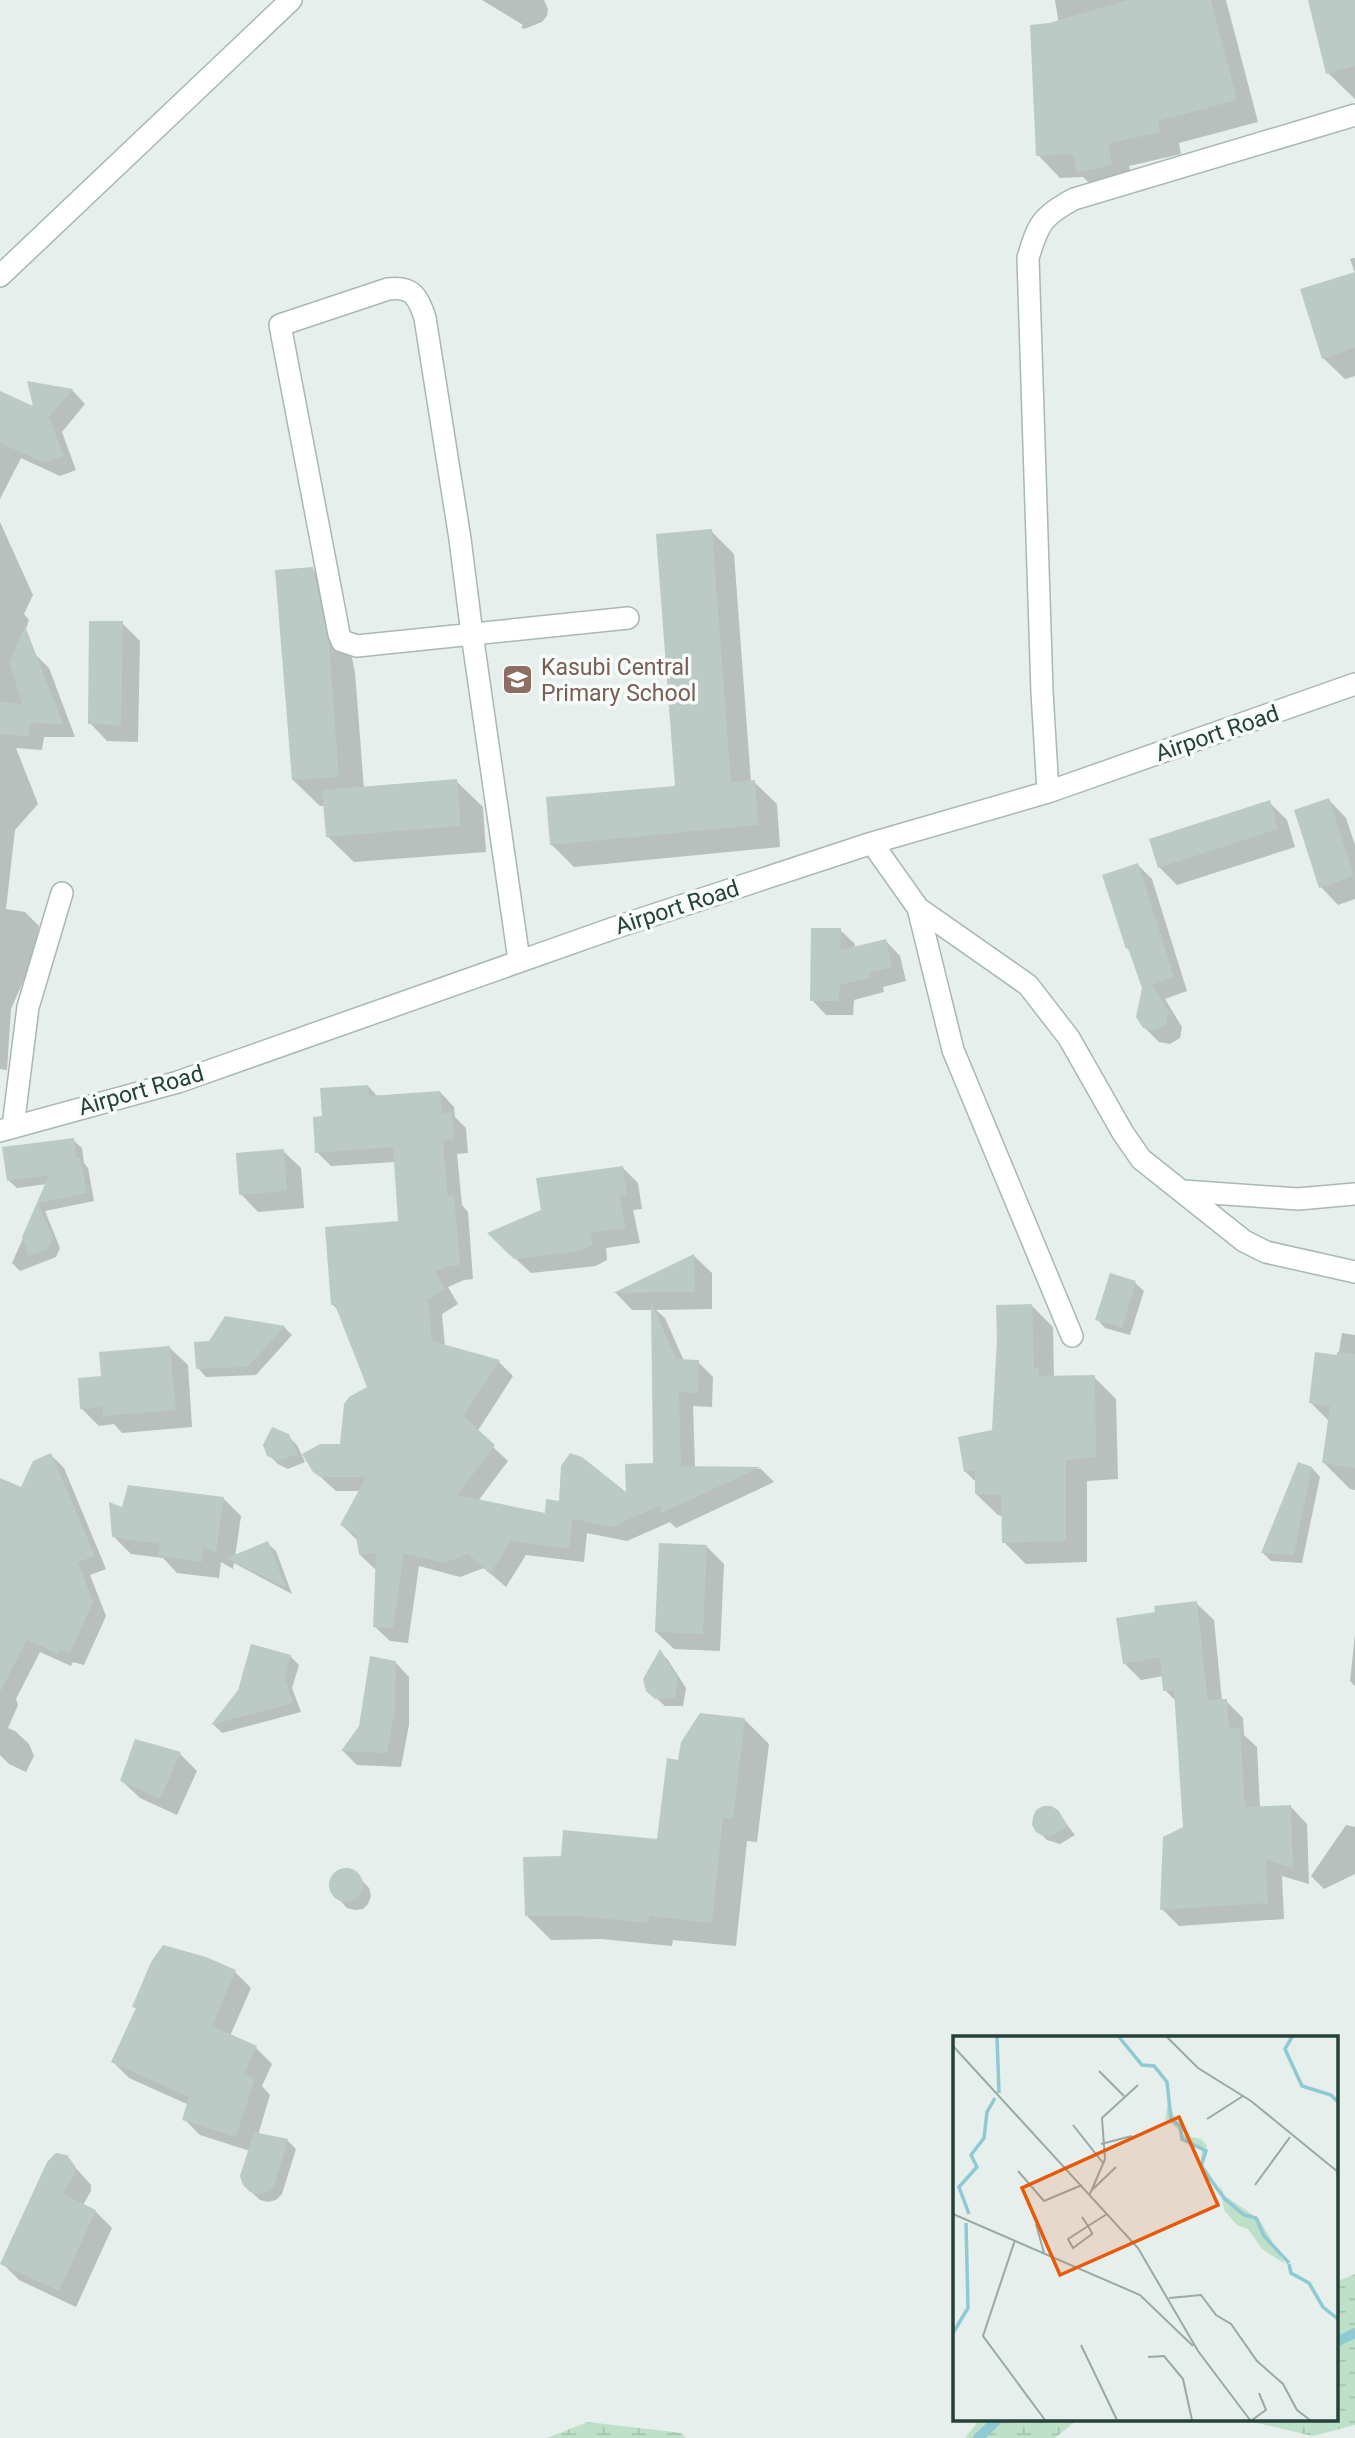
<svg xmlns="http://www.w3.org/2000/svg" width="1355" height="2438" font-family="Roboto,sans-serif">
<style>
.wetland{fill:url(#wetland-marsh)}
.shadow{fill:#0003}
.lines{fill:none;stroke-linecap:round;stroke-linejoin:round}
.stream{stroke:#8ec9d4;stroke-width:10}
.building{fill:#bbcac4}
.minor-casing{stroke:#a8b8b2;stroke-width:24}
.minor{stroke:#fff;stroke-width:21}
.labels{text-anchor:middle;stroke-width:7;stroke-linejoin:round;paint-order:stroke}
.education-label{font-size:23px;fill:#785e54;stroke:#f7fbf9;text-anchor:start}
.street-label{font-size:23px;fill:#24423a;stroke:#f7fbf9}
.inset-river{fill:none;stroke:#8ec9d4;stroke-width:3.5}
.inset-road{fill:none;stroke:#98aaa4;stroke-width:2}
.view{fill:#e8590c;fill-opacity:0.15;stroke:#e8590c;stroke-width:3.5}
.inset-edge{fill:none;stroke:#24423a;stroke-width:3.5}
</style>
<defs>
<pattern id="wetland-marsh" width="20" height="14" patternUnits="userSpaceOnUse" patternTransform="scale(1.75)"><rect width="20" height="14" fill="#bfe0c8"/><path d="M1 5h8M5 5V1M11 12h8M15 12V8" fill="none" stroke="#a4c1ad"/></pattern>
</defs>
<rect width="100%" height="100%" fill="#e6efeb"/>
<!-- wetland -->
<path class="wetland" d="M 1355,2274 L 1355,2425 L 1313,2436 L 1240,2419 L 1336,2419 L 1336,2282 Z
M 980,2419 L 1078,2419 L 1055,2438 L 965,2438 Z
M 588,2422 L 682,2433 L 685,2438 L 547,2438 Z"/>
<!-- shadow -->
<path class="shadow" d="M 482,0 L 544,0 L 548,9 L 547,16 L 542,22 L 524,29 L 521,27 L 523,25 Z
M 1055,0 L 1226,0 L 1258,122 L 1179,143 L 1181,154 L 1129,166 L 1133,187 L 1101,194 L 1083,177 L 1060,178 L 1038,155 L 1059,25 Z
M 1310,0 L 1355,0 L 1355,99 L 1328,73 Z
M 1355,258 L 1355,273 L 1350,259 Z
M 1355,274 L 1355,376 L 1345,379 L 1323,358 Z
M 72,390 L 85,404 L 62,432 L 76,470 L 60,476 L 21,458 L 0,499 L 0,393 L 36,410 Z
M 0,522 L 33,595 L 24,614 L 29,620 L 20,647 L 34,653 L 49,668 L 75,737 L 44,737 L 42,750 L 16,748 L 38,804 L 15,830 L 6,909 L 25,912 L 39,926 L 32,962 L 11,1009 L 7,1070 L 0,1069 Z
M 711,531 L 734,554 L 751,782 L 754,782 L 777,804 L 780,847 L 574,867 L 551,844 L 677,788 Z
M 312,569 L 339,596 L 355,672 L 364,789 L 456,781 L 483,807 L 486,852 L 354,862 L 327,836 L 325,806 L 320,806 L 293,780 Z
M 122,623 L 140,641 L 138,742 L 107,741 L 90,723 Z
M 1329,800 L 1346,818 L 1355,845 L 1355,899 L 1338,905 L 1321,887 Z
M 1269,802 L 1287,820 L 1295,847 L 1177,885 L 1159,867 Z
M 1138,865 L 1152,879 L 1187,991 L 1165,999 L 1182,1027 L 1180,1038 L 1170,1044 L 1159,1042 L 1144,1027 L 1144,988 L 1132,953 L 1127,948 Z
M 840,930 L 855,944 L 854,949 L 886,941 L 900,956 L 906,981 L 883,987 L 884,992 L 854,1000 L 853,1015 L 826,1015 L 812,1000 Z
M 368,1086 L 378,1097 L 440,1092 L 454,1107 L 455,1117 L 466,1128 L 468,1153 L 457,1154 L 462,1205 L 468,1212 L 473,1279 L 464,1280 L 448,1287 L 458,1304 L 442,1314 L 445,1347 L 499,1362 L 513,1376 L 477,1432 L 508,1461 L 478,1501 L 546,1515 L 560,1503 L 628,1496 L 654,1464 L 653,1310 L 632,1310 L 616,1293 L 694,1256 L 712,1273 L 712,1309 L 656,1310 L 665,1318 L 684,1361 L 698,1362 L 713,1377 L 712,1407 L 693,1406 L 695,1468 L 761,1469 L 774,1482 L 676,1528 L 670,1522 L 627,1541 L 587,1533 L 584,1562 L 526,1555 L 506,1587 L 484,1568 L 460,1577 L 419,1566 L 408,1643 L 390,1641 L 375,1627 L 377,1569 L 375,1569 L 360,1555 L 357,1540 L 342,1525 L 361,1491 L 336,1491 L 314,1471 L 342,1446 L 370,1388 L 340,1312 L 332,1304 L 400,1223 L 395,1162 L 331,1166 L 317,1152 L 324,1118 Z
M 73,1140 L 82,1148 L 84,1163 L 88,1168 L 94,1201 L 45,1211 L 60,1248 L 56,1257 L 20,1271 L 12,1263 L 47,1184 L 17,1188 L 8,1180 Z
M 283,1151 L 301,1168 L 304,1208 L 258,1212 L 241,1194 Z
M 623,1168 L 638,1183 L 642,1209 L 633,1210 L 640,1243 L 606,1248 L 607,1260 L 596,1266 L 531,1273 L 504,1248 L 543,1211 Z
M 1135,1283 L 1144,1291 L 1130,1335 L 1105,1328 L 1097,1319 Z
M 1031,1305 L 1053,1327 L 1054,1378 L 1094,1377 L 1116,1399 L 1118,1479 L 1087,1481 L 1087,1562 L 1026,1564 L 1004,1542 L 1003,1516 L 998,1515 L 976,1494 L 977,1483 L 965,1471 L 993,1432 Z
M 226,1318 L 284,1327 L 292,1335 L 256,1375 L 206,1377 L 198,1368 L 210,1342 Z
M 1342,1333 L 1355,1335 L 1355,1490 L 1350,1489 L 1324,1463 L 1329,1421 L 1310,1402 L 1338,1357 Z
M 170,1348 L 188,1365 L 192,1427 L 122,1433 L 114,1424 L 99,1426 L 81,1408 L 103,1377 Z
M 288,1436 L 297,1445 L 305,1462 L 288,1469 L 278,1464 L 269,1455 Z
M 51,1455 L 64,1468 L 106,1569 L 90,1575 L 106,1616 L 84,1665 L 73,1662 L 71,1666 L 40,1652 L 16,1699 L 18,1705 L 8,1728 L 15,1731 L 29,1744 L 34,1756 L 26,1772 L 9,1764 L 0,1755 L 0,1480 L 22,1490 Z
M 1312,1468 L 1320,1477 L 1302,1563 L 1271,1561 L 1263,1553 Z
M 224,1499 L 241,1516 L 235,1557 L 267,1543 L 276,1551 L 292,1594 L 234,1563 L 233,1569 L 221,1562 L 219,1578 L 177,1573 L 163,1558 L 131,1554 L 114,1537 L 123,1509 Z
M 706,1546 L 724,1564 L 720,1651 L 674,1649 L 656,1632 Z
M 1196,1603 L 1214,1620 L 1222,1701 L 1226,1701 L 1243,1718 L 1244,1735 L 1257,1747 L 1260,1808 L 1290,1806 L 1307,1824 L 1309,1884 L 1282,1876 L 1284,1919 L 1179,1926 L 1162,1909 L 1185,1828 L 1177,1702 L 1165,1690 L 1163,1676 L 1141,1680 L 1124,1663 L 1157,1614 Z
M 1355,1634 L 1355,1686 L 1350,1681 Z
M 660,1652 L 668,1660 L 686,1688 L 683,1706 L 665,1706 L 647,1690 Z
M 290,1656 L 299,1665 L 292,1688 L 301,1712 L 222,1733 L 214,1725 L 240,1691 Z
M 395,1662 L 409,1677 L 409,1725 L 401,1767 L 357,1765 L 343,1751 L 360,1726 Z
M 745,1720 L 769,1744 L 757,1842 L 747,1841 L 736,1946 L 673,1940 L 672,1946 L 601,1939 L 551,1940 L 527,1916 L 562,1858 L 658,1841 L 680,1761 Z
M 180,1754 L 197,1771 L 177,1815 L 140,1798 L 122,1781 Z
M 1057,1812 L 1075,1835 L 1060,1844 L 1047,1840 L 1038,1831 Z
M 1346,1825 L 1355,1827 L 1355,1874 L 1324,1889 L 1311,1876 Z
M 347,1870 L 355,1873 L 369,1888 L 371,1896 L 368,1904 L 363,1909 L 355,1910 L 347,1908 L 332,1892 L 331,1884 L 333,1877 L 339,1872 Z
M 205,1958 L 235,1972 L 251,1988 L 230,2036 L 256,2048 L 272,2064 L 262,2086 L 270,2095 L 258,2135 L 287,2140 L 296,2149 L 282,2194 L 276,2200 L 268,2202 L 260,2200 L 244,2185 L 250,2151 L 200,2135 L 184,2119 L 189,2105 L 129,2078 L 113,2062 L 137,2010 L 135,2007 Z
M 66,2157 L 91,2185 L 91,2191 L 83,2205 L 95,2211 L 112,2228 L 76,2307 L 19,2280 L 2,2263 Z"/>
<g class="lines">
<!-- stream -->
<path class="stream" d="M 1336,2342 L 1355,2333
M 978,2438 L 998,2419"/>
</g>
<!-- building -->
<path class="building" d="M 1128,0 L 1211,0 L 1237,100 L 1158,121 L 1160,132 L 1108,144 L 1112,165 L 1077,173 L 1073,154 L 1036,156 L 1030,25 L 1049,23 Z
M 1308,0 L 1355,0 L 1355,66 L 1326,74 Z
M 1355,272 L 1355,348 L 1322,359 L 1300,289 Z
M 27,381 L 73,389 L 49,417 L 64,456 L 45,463 L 0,443 L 0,391 L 33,406 Z
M 712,529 L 731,782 L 755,780 L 758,825 L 550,845 L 546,797 L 675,786 L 656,534 Z
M 313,567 L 329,644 L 339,777 L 292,780 L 275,570 Z
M 89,621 L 123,621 L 121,725 L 88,724 Z
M 25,626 L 63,724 L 30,723 L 29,737 L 0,734 L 0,702 L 22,704 L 9,662 Z
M 457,779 L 461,826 L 326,837 L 322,790 Z
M 1329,798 L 1354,876 L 1319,888 L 1294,810 Z
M 1270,800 L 1278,829 L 1158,868 L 1149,839 Z
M 1138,863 L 1174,977 L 1152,985 L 1169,1011 L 1166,1024 L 1155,1031 L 1143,1028 L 1136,1017 L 1142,988 L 1128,948 L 1126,949 L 1102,875 Z
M 811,928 L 841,928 L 840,950 L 886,939 L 892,967 L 869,973 L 871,978 L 840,985 L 839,1001 L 810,1001 Z
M 368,1085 L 369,1096 L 440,1091 L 442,1113 L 452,1112 L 454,1139 L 443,1140 L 448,1196 L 454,1195 L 460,1265 L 449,1266 L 435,1272 L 445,1289 L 428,1299 L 432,1341 L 500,1360 L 463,1416 L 495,1445 L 457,1495 L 545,1513 L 546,1499 L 559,1501 L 561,1466 L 570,1453 L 582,1457 L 626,1492 L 625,1464 L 653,1463 L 651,1301 L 676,1359 L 699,1360 L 698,1393 L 679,1392 L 681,1466 L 761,1467 L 660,1514 L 661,1505 L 612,1527 L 573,1519 L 569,1549 L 511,1541 L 490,1574 L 468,1554 L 444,1563 L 404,1553 L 393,1629 L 373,1627 L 376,1553 L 359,1555 L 356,1534 L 340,1525 L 366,1477 L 320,1477 L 313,1472 L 302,1454 L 320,1444 L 340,1444 L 344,1404 L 349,1397 L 367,1387 L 335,1305 L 331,1305 L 325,1227 L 398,1221 L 393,1147 L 315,1153 L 313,1117 L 322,1116 L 320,1088 Z
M 74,1138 L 76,1158 L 80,1157 L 87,1193 L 38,1203 L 53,1238 L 48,1249 L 29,1256 L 22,1237 L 49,1175 L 7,1181 L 2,1147 Z
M 284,1149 L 287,1191 L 239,1195 L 236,1153 Z
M 623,1166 L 627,1195 L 619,1196 L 626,1228 L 591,1233 L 592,1245 L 580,1251 L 514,1259 L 487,1233 L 541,1210 L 536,1178 Z
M 694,1254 L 695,1292 L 613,1293 Z
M 1110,1273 L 1136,1281 L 1122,1328 L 1095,1320 Z
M 1032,1304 L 1034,1368 L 1039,1368 L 1039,1376 L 1095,1375 L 1096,1457 L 1066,1460 L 1066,1541 L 1002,1543 L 1001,1495 L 975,1494 L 975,1470 L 964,1472 L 958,1437 L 992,1430 L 997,1339 L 996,1305 Z
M 225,1316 L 285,1326 L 248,1367 L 196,1369 L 194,1342 L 209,1341 Z
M 170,1346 L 176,1410 L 103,1416 L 102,1407 L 80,1409 L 78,1378 L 101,1376 L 99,1352 Z
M 1315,1352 L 1337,1355 L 1337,1352 L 1355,1354 L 1355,1468 L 1322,1463 L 1330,1406 L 1309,1403 Z
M 272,1427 L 289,1434 L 298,1454 L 278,1461 L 267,1456 L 263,1445 Z
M 51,1453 L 95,1556 L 78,1562 L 93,1602 L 70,1653 L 60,1650 L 58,1654 L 27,1640 L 0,1692 L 0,1478 L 21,1487 L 33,1461 Z
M 1298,1462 L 1312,1467 L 1294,1555 L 1261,1553 Z
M 128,1485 L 224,1497 L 216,1553 L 204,1547 L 202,1562 L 158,1556 L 160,1544 L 112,1537 L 109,1502 L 122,1507 Z
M 268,1541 L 286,1588 L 227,1558 Z
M 659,1543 L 707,1545 L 703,1634 L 655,1632 Z
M 1197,1601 L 1208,1700 L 1227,1699 L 1229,1729 L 1240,1728 L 1245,1807 L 1291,1805 L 1293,1868 L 1266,1860 L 1268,1903 L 1160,1910 L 1163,1837 L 1183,1827 L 1174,1690 L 1163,1691 L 1160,1657 L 1123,1664 L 1116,1618 L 1155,1612 L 1154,1606 Z
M 251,1644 L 291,1655 L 285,1678 L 293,1703 L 211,1725 L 238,1690 Z
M 660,1649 L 678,1678 L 675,1698 L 655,1699 L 646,1691 L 643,1679 Z
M 370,1656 L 396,1661 L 395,1710 L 387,1753 L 341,1751 L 359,1726 Z
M 700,1713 L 745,1718 L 733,1819 L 723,1818 L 712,1923 L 649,1916 L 649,1923 L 576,1916 L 525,1916 L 523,1857 L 561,1856 L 563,1830 L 657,1839 L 667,1758 L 678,1760 L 681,1742 Z
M 135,1739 L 181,1752 L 160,1799 L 120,1781 Z
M 1043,1806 L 1051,1806 L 1058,1810 L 1068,1826 L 1051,1836 L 1043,1836 L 1036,1832 L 1032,1825 L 1033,1817 L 1036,1810 Z
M329 1885a17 17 0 1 1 34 0a17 17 0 1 1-34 0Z
M 163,1945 L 206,1957 L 236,1970 L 212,2026 L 257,2046 L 244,2074 L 255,2078 L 236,2137 L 182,2120 L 189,2097 L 111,2062 L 136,2008 L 132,2007 L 151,1962 Z
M 254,2132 L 288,2139 L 274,2186 L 267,2192 L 259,2194 L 250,2192 L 243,2185 L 240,2176 Z
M 56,2153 L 67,2155 L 75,2166 L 75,2174 L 63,2194 L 96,2210 L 59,2291 L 0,2264 L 47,2162 Z"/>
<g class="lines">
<defs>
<path id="minor" d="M 0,276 L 291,0
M 1048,792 L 1042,692 L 1028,258 C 1038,224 1042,216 1074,199 L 1355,115
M 872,843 L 918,908 L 1028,985 L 1069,1038 L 1123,1133 L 1141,1159 L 1244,1241 L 1266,1252 L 1355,1272
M 918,908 L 953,1050 L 1072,1336
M 519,960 L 472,634 L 460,539 L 425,318 C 418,296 412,286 388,289 L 280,325 L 339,634 L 342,641 L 357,646 L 628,618
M 13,1127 L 28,1007 L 62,893
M 0,1131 L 178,1082 L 617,927 L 872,843 L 1048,792 L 1355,684
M 1183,1191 L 1298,1199 L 1355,1194"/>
</defs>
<!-- minor casing -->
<use href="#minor" class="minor-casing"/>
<!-- minor -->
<use href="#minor" class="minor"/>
</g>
<!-- icons -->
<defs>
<symbol id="school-square" viewBox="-11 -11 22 22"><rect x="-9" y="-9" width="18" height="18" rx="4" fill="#8d6e63" stroke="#f7fbf9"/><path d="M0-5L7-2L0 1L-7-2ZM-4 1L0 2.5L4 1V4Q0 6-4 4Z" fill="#fff"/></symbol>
</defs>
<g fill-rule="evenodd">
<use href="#school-square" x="500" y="662" width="35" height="35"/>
</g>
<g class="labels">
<!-- education labels -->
<g class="education-label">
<text x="541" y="675">Kasubi Central<tspan x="541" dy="26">Primary School</tspan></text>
</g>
<!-- street labels -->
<g class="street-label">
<text transform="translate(1217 733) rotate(-19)" y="8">Airport Road</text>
<text transform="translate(677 907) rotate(-18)" y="8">Airport Road</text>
<text transform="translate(141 1090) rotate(-16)" y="8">Airport Road</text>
</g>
</g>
<!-- overview -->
<g transform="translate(953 2036)">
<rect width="385" height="385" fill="#e6efeb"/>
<path d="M 217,53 L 216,68 L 230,99 L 248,103 L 254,110 L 249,126 L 260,144 L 247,131 L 249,114 L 229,105 L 225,93 L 212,83 ZM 267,149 L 272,160 L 306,183 L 332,228 L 309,213 L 295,193 L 284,189 L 271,174 Z" fill="#bfe0c8"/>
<path class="inset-river" d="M 44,1 L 46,57M 166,1 L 189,29 L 201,30 L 214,46 L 218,83 L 227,90 L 229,103 L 253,115 L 248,130 L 271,162 L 291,179 L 303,182 L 311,200 L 336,227M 339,1 L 332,13 L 349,50 L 378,59 L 385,66M 16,178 L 6,151 L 24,131 L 18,119 L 31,102 L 34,76 L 42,62M 336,228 L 338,237 L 356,247 L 370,271 L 385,283M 0,297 L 15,272 L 13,187"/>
<path class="inset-road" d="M 214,1 L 245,32 L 298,65 L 385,136M 0,10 L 185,212 L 245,315 L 297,384M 146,35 L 171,60M 254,83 L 290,60M 120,89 L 150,127M 148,108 L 179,100M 65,135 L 91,165 L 129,149M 302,149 L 337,101M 140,153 L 163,131M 137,158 L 152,123 L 149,82 L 185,49M 0,178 L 187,259 L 240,310M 129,181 L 135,190 L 139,197 L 139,198 L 120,212 L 115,203 L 129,194 L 135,190 L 154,178M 83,188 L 91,217M 62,204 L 30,300 L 92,384M 216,262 L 248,259 L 263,279 L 278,288 L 304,325 L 330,348 L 344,374 L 357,384M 128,309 L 164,384M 195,321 L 211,320 L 230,343 L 239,384M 299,384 L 313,374 L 306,357"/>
<path class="view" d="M 226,81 L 265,169 L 107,239 L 69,152 Z"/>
<rect width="385" height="385" class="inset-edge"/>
</g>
</svg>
